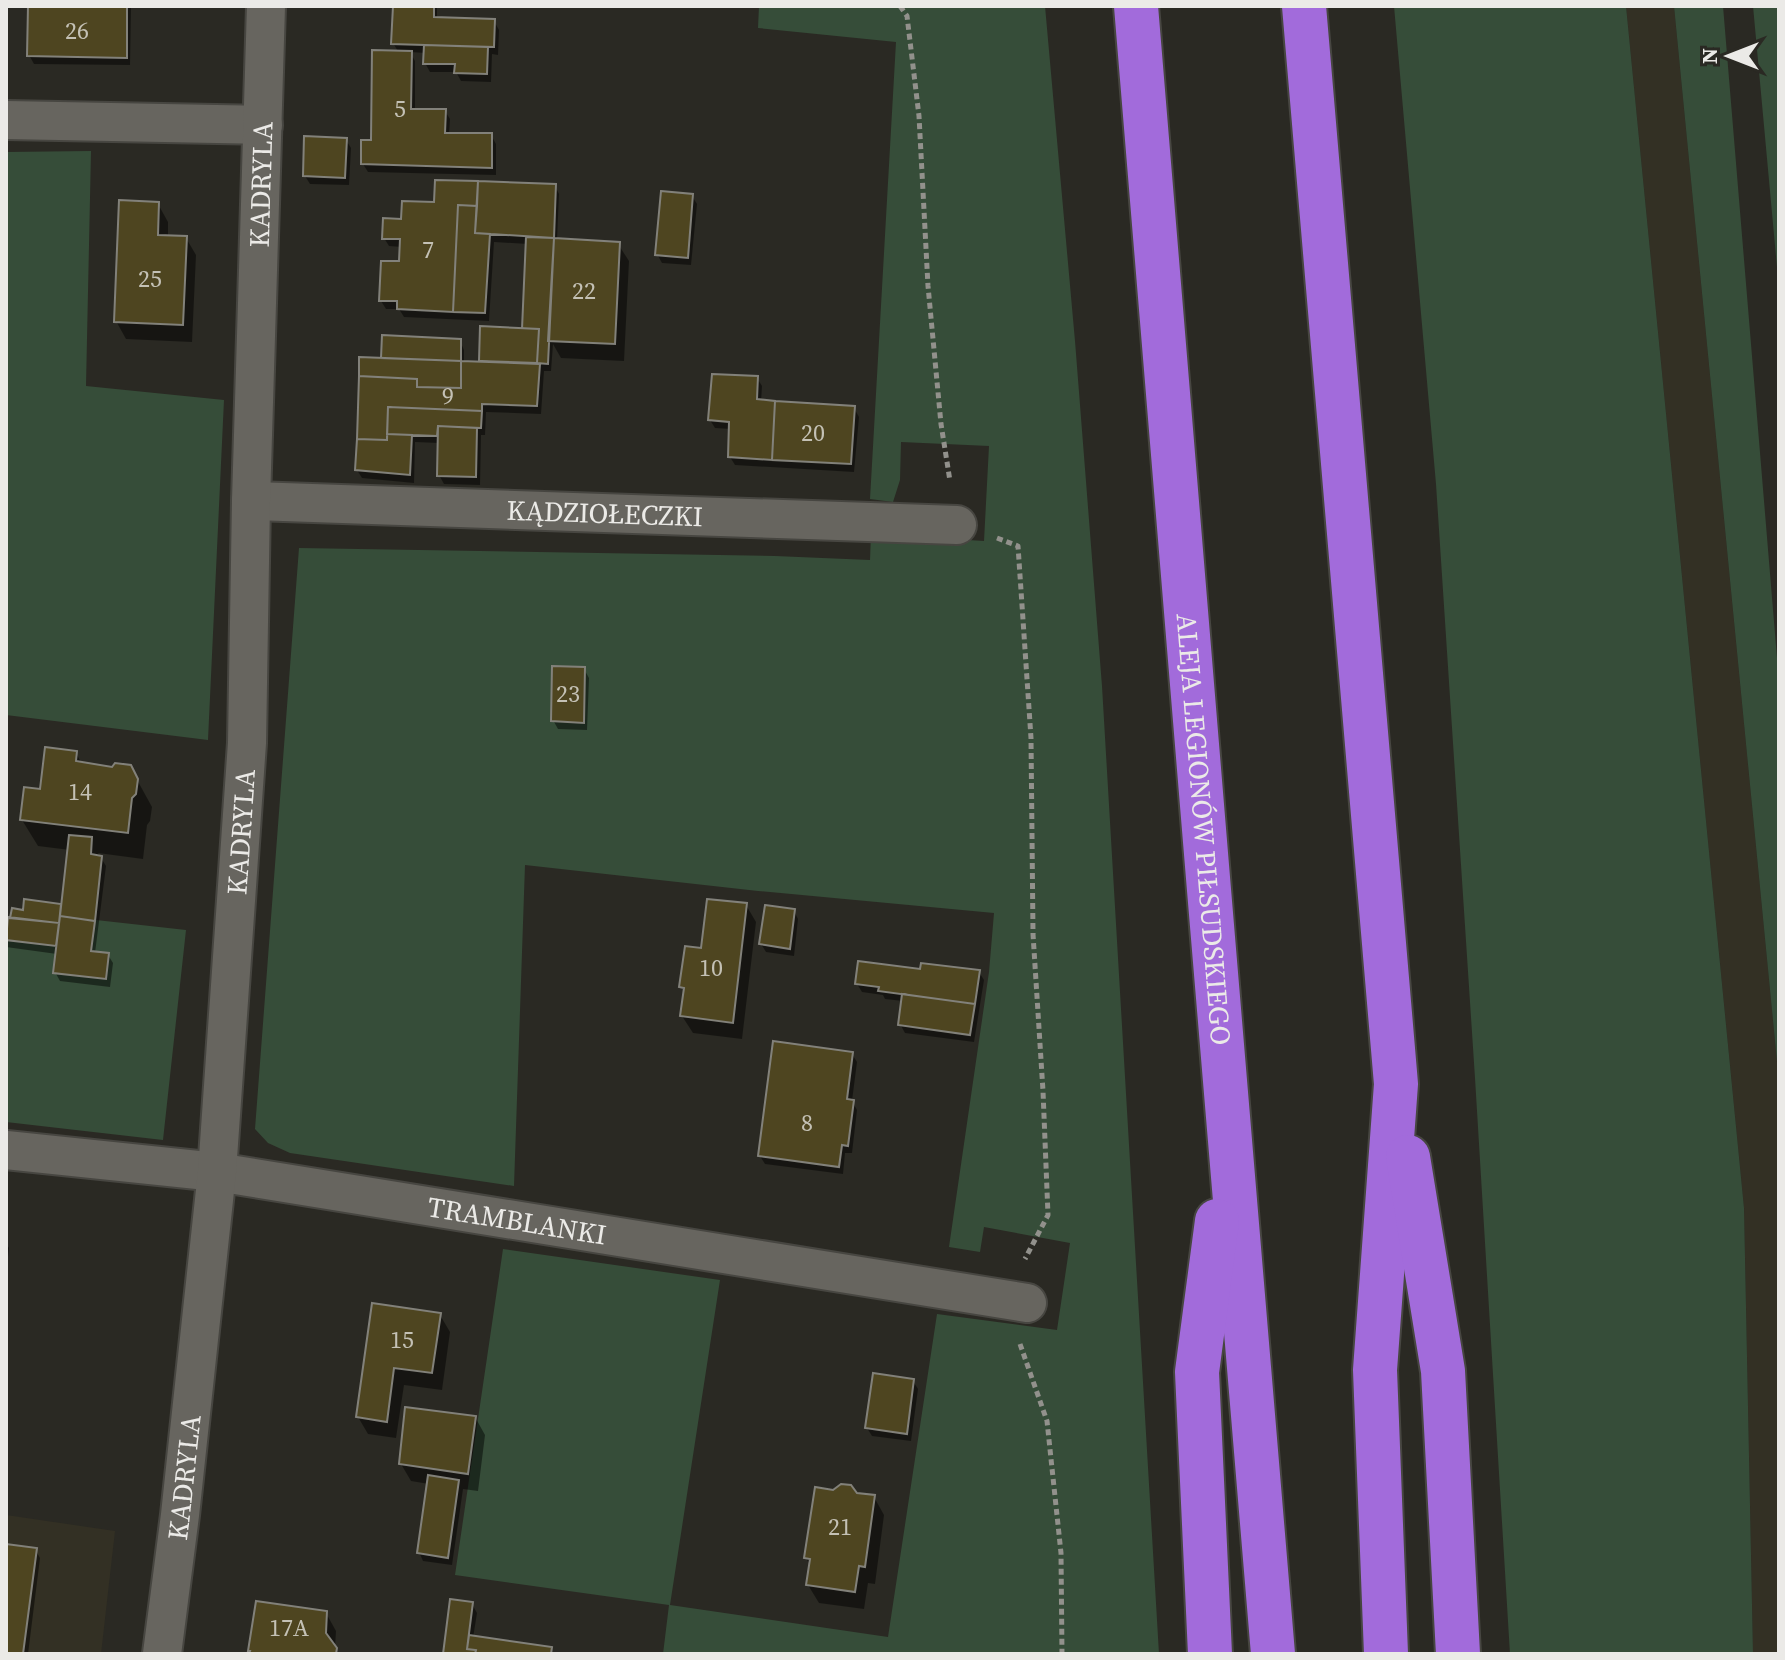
<svg xmlns="http://www.w3.org/2000/svg" width="1785" height="1660" font-family="'Source Serif 4',serif">
<style>
.built{fill:#333024}
.green{fill:#364d39}
.shadow{fill:#0007}
.building{fill:#4e4520;stroke:#82817a;stroke-width:2}
.lines{fill:none;stroke-linecap:round;stroke-linejoin:round}
.street-casing{stroke:#474641;stroke-width:42}
.highway-casing{stroke:#474641;stroke-width:48}
.path{stroke:#92918c;stroke-width:5;stroke-dasharray:6 4;stroke-linecap:butt}
.street{stroke:#67655f;stroke-width:38}
.highway{stroke:#a26bdb;stroke-width:44}
.labels{text-anchor:middle;stroke-width:7;stroke-linejoin:round;paint-order:stroke}
.number-label{font-size:24px;fill:#c4c1b5}
.street-label{font-size:28px;fill:#ebeae7;stroke:#2a2923}
</style>
<rect width="100%" height="100%" fill="#2a2923"/>
<!-- built -->
<path class="built" d="M 1626,6 L 1674,6 L 1779,1082 L 1779,1654 L 1753,1654 L 1744,1208 Z
M 6,1515 L 115,1531 L 101,1654 L 6,1654 Z"/>
<!-- green -->
<path class="green" d="M 759,6 L 1045,6 L 1075,341 L 1102,686 L 1159,1654 L 663,1654 L 669,1605 L 455,1575 L 503,1249 L 720,1280 L 670,1605 L 888,1637 L 937,1314 L 1057,1330 L 1070,1243 L 984,1227 L 980,1252 L 949,1247 L 989,972 L 994,913 L 758,891 L 525,865 L 514,1186 L 290,1153 L 268,1143 L 255,1129 L 299,548 L 775,556 L 870,560 L 871,534 L 984,541 L 989,446 L 901,442 L 900,480 L 893,502 L 870,499 L 896,42 L 758,28 Z
M 1394,6 L 1626,6 L 1744,1208 L 1753,1654 L 1510,1654 L 1475,1078 L 1436,484 Z
M 1674,6 L 1723,6 L 1779,682 L 1779,1082 Z
M 1753,6 L 1779,6 L 1779,289 Z
M 91,151 L 86,386 L 224,400 L 208,740 L 6,715 L 6,152 Z
M 60,916 L 186,930 L 163,1140 L 6,1122 L 6,917 L 58,923 Z"/>
<!-- shadow -->
<path class="shadow" d="M 30,6 L 131,6 L 130,65 L 34,64 L 29,55 Z
M 395,6 L 437,6 L 437,19 L 494,21 L 499,30 L 498,55 L 492,54 L 491,82 L 461,81 L 456,72 L 430,72 L 425,63 L 426,53 L 410,52 L 415,61 L 415,111 L 445,111 L 450,119 L 449,135 L 491,135 L 496,144 L 496,175 L 368,172 L 363,164 L 373,142 L 399,53 L 393,43 Z
M 346,140 L 351,148 L 349,185 L 310,184 L 305,176 Z
M 555,186 L 559,194 L 557,240 L 618,244 L 629,261 L 624,361 L 561,358 L 553,344 L 551,371 L 544,371 L 541,414 L 486,412 L 485,435 L 481,435 L 480,485 L 444,484 L 439,475 L 439,443 L 415,442 L 414,483 L 362,478 L 357,470 L 382,360 L 460,341 L 464,350 L 464,363 L 481,363 L 482,328 L 524,331 L 528,244 L 494,242 L 489,321 L 404,317 L 399,309 L 386,309 L 381,301 L 400,263 L 402,247 L 389,246 L 384,238 L 403,221 L 436,204 Z
M 692,196 L 697,204 L 691,265 L 662,263 L 657,254 Z
M 158,204 L 168,222 L 168,237 L 186,238 L 196,255 L 192,342 L 126,339 L 116,321 Z
M 757,378 L 762,386 L 761,402 L 854,408 L 859,417 L 854,472 L 735,465 L 730,457 L 731,429 L 715,428 L 710,420 Z
M 584,669 L 589,678 L 587,730 L 558,729 L 553,720 Z
M 76,753 L 82,764 L 113,769 L 130,767 L 152,807 L 150,821 L 147,825 L 143,859 L 98,853 L 106,866 L 95,953 L 108,955 L 113,963 L 110,987 L 60,981 L 55,972 L 57,954 L 6,947 L 6,931 L 9,931 L 25,912 L 25,901 L 63,906 L 70,850 L 38,846 L 22,820 L 42,792 Z
M 746,905 L 756,922 L 742,1039 L 693,1033 L 682,1016 L 685,993 L 682,987 L 702,950 Z
M 794,911 L 798,919 L 794,956 L 766,952 L 761,944 Z
M 922,971 L 979,972 L 984,980 L 974,1042 L 905,1033 L 900,1024 L 903,1001 L 885,999 L 883,995 L 862,992 L 857,984 Z
M 852,1054 L 857,1062 L 852,1101 L 857,1110 L 852,1153 L 845,1153 L 843,1174 L 765,1164 L 760,1156 Z
M 6,1243 L 9,1248 L 6,1275 Z
M 374,1305 L 440,1315 L 450,1332 L 442,1390 L 404,1385 L 396,1438 L 368,1434 L 358,1417 Z
M 913,1381 L 918,1389 L 911,1441 L 872,1436 L 867,1428 Z
M 475,1417 L 485,1435 L 478,1491 L 463,1489 L 452,1565 L 423,1561 L 419,1552 L 429,1484 L 411,1481 L 401,1464 Z
M 833,1492 L 874,1497 L 884,1515 L 875,1584 L 868,1583 L 864,1609 L 819,1603 L 808,1585 L 811,1567 L 806,1558 Z
M 6,1546 L 35,1549 L 40,1558 L 28,1654 L 6,1654 Z
M 472,1604 L 477,1613 L 473,1638 L 550,1649 L 553,1654 L 445,1654 Z
M 326,1613 L 336,1631 L 335,1648 L 338,1654 L 251,1654 Z"/>
<!-- building -->
<path class="building" d="M 28,6 L 127,6 L 127,58 L 27,56 Z
M 393,6 L 434,6 L 434,17 L 495,19 L 494,47 L 391,44 Z
M 424,45 L 488,47 L 487,74 L 454,73 L 455,64 L 423,64 Z
M 372,50 L 412,51 L 411,109 L 446,109 L 445,133 L 492,133 L 492,168 L 361,164 L 361,140 L 371,140 Z
M 304,136 L 347,138 L 345,178 L 303,176 Z
M 435,180 L 478,181 L 477,206 L 458,205 L 453,312 L 397,309 L 397,301 L 379,301 L 381,261 L 399,261 L 400,239 L 382,239 L 383,218 L 401,219 L 402,201 L 434,202 Z
M 478,181 L 556,184 L 554,238 L 475,233 Z
M 661,191 L 693,194 L 688,258 L 655,255 Z
M 119,200 L 159,202 L 158,235 L 187,236 L 183,325 L 114,322 Z
M 458,205 L 477,206 L 475,233 L 490,234 L 485,313 L 453,312 Z
M 526,237 L 554,238 L 548,364 L 537,363 L 539,329 L 522,329 Z
M 554,238 L 620,242 L 615,344 L 548,341 Z
M 480,326 L 539,329 L 537,363 L 479,361 Z
M 382,335 L 461,339 L 461,361 L 381,358 Z
M 359,357 L 461,361 L 461,388 L 417,387 L 417,379 L 359,376 Z
M 461,361 L 540,364 L 537,406 L 482,404 L 482,411 L 388,407 L 387,440 L 357,439 L 359,376 L 417,379 L 417,387 L 461,388 Z
M 712,374 L 758,376 L 757,399 L 775,401 L 772,460 L 728,457 L 729,422 L 708,420 Z
M 775,401 L 855,406 L 851,464 L 772,460 Z
M 388,407 L 482,411 L 481,428 L 438,426 L 437,436 L 387,434 Z
M 438,426 L 477,428 L 476,477 L 437,476 Z
M 387,434 L 412,435 L 410,475 L 355,470 L 357,439 L 387,440 Z
M 552,666 L 585,667 L 584,723 L 551,721 Z
M 45,747 L 77,751 L 76,761 L 112,767 L 115,763 L 131,765 L 138,779 L 136,794 L 132,798 L 128,833 L 20,820 L 24,787 L 40,789 Z
M 69,835 L 92,837 L 91,854 L 102,856 L 95,921 L 60,916 Z
M 24,899 L 61,904 L 59,923 L 10,918 L 12,908 L 23,910 Z
M 707,899 L 747,903 L 733,1023 L 680,1016 L 684,988 L 679,987 L 685,946 L 701,948 Z
M 765,905 L 795,909 L 790,949 L 759,944 Z
M 60,916 L 95,921 L 91,951 L 109,953 L 106,979 L 53,973 Z
M 8,917 L 59,923 L 56,946 L 6,940 Z
M 858,961 L 920,969 L 921,963 L 980,970 L 975,1004 L 878,991 L 879,987 L 855,984 Z
M 902,994 L 975,1004 L 970,1035 L 898,1025 Z
M 773,1041 L 853,1052 L 847,1099 L 854,1100 L 848,1146 L 842,1145 L 839,1167 L 758,1156 Z
M 372,1303 L 441,1313 L 432,1373 L 394,1368 L 387,1422 L 356,1417 Z
M 873,1373 L 914,1379 L 907,1434 L 865,1428 Z
M 405,1407 L 476,1416 L 468,1474 L 399,1464 Z
M 428,1475 L 459,1480 L 448,1558 L 417,1553 Z
M 841,1484 L 851,1485 L 857,1493 L 875,1495 L 865,1567 L 859,1566 L 855,1592 L 806,1585 L 810,1559 L 804,1558 L 815,1487 L 833,1490 Z
M 6,1544 L 37,1548 L 23,1654 L 6,1654 Z
M 450,1599 L 473,1602 L 467,1649 L 476,1650 L 475,1654 L 443,1654 Z
M 256,1601 L 327,1611 L 326,1633 L 337,1648 L 336,1654 L 249,1654 L 250,1651 L 248,1651 Z
M 469,1635 L 552,1647 L 551,1654 L 475,1654 L 476,1650 L 467,1649 Z"/>
<g class="lines">
<defs>
<g id="street">
<path d="M 6,120 L 263,125"/>
<path id="s1" d="M 251,501 L 957,525"/>
<path id="s2" d="M 6,1150 L 217,1172 L 1027,1303"/>
<path id="s3" d="M 162,1654 L 180,1515 L 217,1172 L 247,743 L 251,501 L 266,6"/>
</g>
<g id="highway">
<path id="s4" d="M 1136,6 C 1183,555 1225,1105 1273,1654"/>
<path d="M 1304,6 L 1396,1084 L 1375,1370 L 1386,1654"/>
<path d="M 1408,1157 L 1443,1371 L 1458,1654"/>
<path d="M 1210,1654 L 1197,1372 L 1217,1221"/>
</g>
</defs>
<!-- street casing -->
<use href="#street" class="street-casing"/>
<!-- highway casing -->
<use href="#highway" class="highway-casing"/>
<!-- path -->
<path class="path" d="M 900,6 L 907,16 L 919,116 L 928,286 L 941,424 L 950,481
M 997,538 L 1018,546 L 1031,738 L 1033,934 L 1043,1091 L 1048,1215 L 1025,1259
M 1020,1344 L 1047,1421 L 1061,1553 L 1062,1654"/>
<!-- street -->
<use href="#street" class="street"/>
<!-- highway -->
<use href="#highway" class="highway"/>
</g>
<g class="labels">
<!-- number labels -->
<g class="number-label">
<text x="77" y="39">26</text>
<text x="400" y="117">5</text>
<text x="428" y="258">7</text>
<text x="150" y="287">25</text>
<text x="584" y="299">22</text>
<text x="448" y="404">9</text>
<text x="813" y="441">20</text>
<text x="568" y="702">23</text>
<text x="80" y="800">14</text>
<text x="711" y="976">10</text>
<text x="807" y="1131">8</text>
<text x="402" y="1348">15</text>
<text x="840" y="1535">21</text>
<text x="289" y="1636">17A</text>
</g>
<!-- street labels -->
<g class="street-label">
<text dy="10" stroke="none"><textPath href="#s3" startOffset="1474">KADRYLA</textPath></text>
<text dy="10" stroke="none"><textPath href="#s1" startOffset="354">KĄDZIOŁECZKI</textPath></text>
<text dy="10" stroke="none"><textPath href="#s4" startOffset="826">ALEJA LEGIONÓW PIŁSUDSKIEGO</textPath></text>
<text dy="10" stroke="none"><textPath href="#s3" startOffset="826">KADRYLA</textPath></text>
<text dy="10" stroke="none"><textPath href="#s2" startOffset="516">TRAMBLANKI</textPath></text>
<text dy="10" stroke="none"><textPath href="#s3" startOffset="178">KADRYLA</textPath></text>
</g>
</g>
<!-- border -->
<rect width="1785" height="1660" fill="none" stroke="#ebeae7" stroke-width="16"/>
<!-- north arrow -->
<g transform="translate(1729 56) rotate(270)" stroke="#2a2923" stroke-width="6" paint-order="stroke">
<path d="M0-6L14 30L0 20L-14 30Z" fill="#ebeae7"/>
<text y="-12" font-size="22" font-weight="bold" text-anchor="middle" fill="#ebeae7">N</text>
</g>
</svg>
